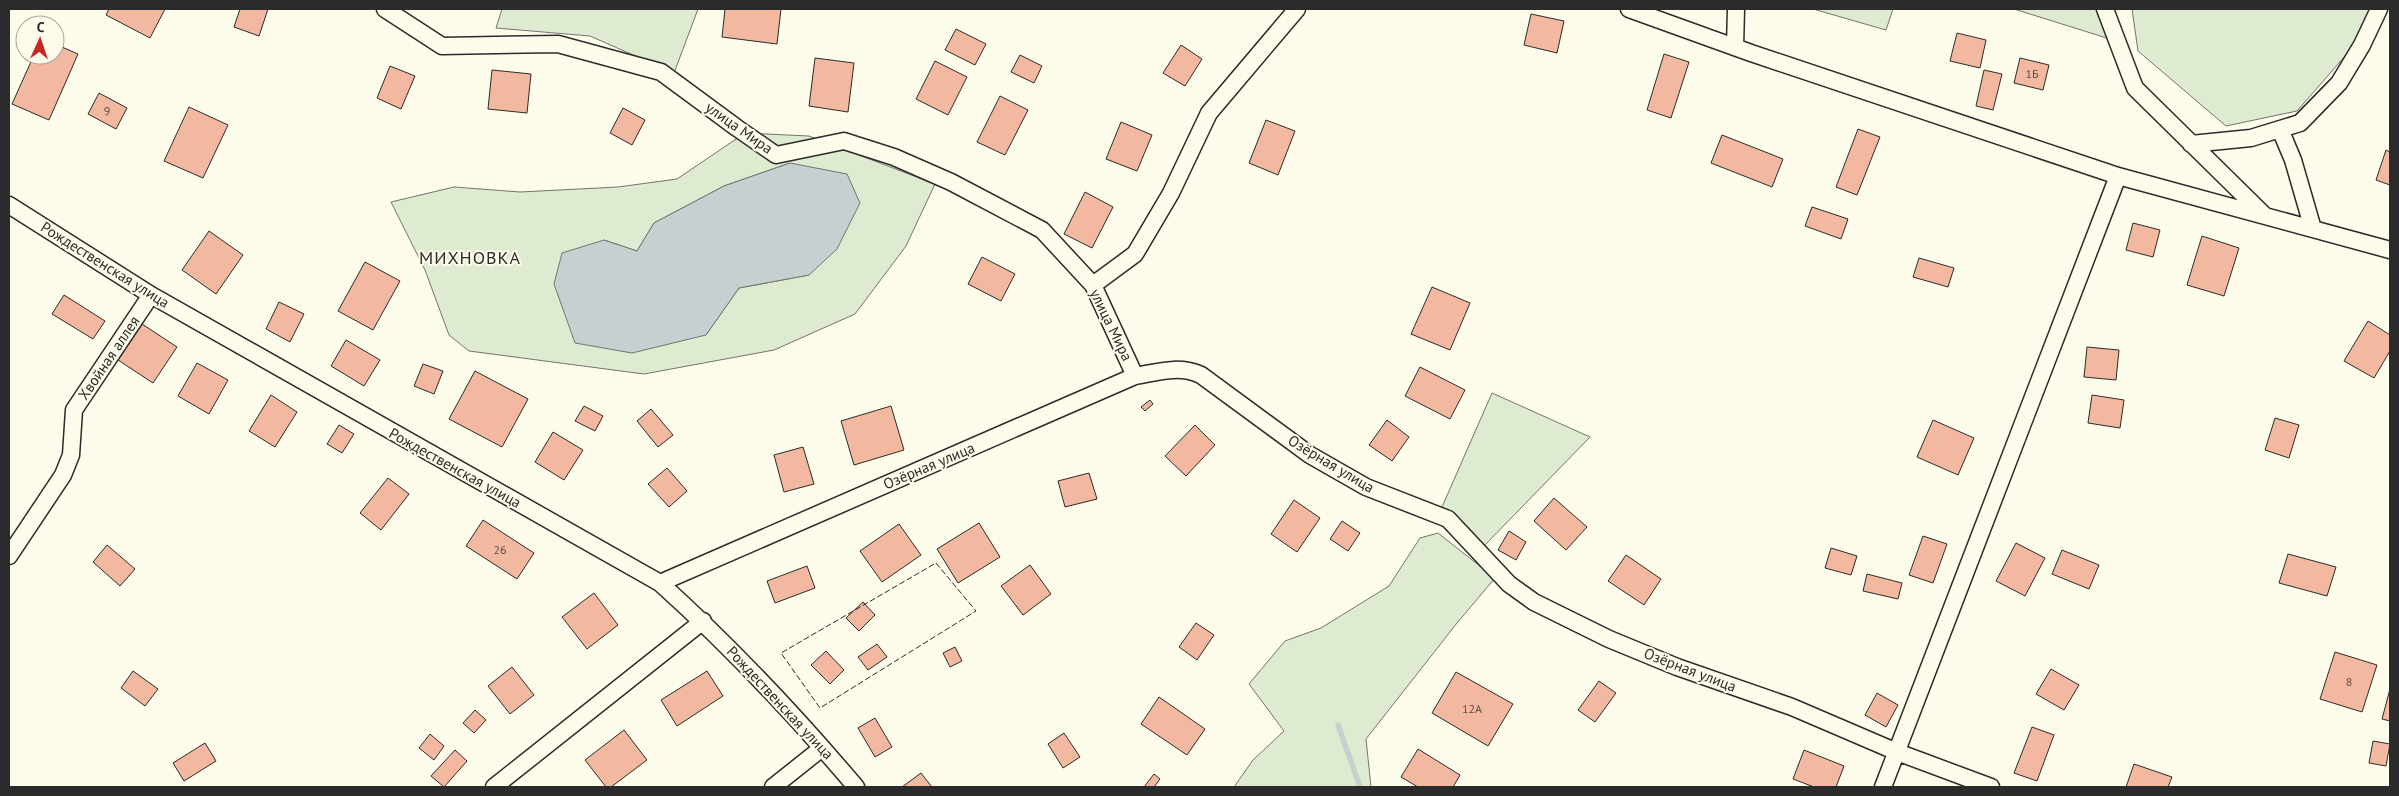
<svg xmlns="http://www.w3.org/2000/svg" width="2399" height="796" font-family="'PT Sans',sans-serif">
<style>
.green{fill:#deebd1;stroke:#74746e;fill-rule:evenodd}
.water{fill:#c7d0d0;stroke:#74746e}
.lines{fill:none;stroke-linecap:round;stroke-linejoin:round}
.stream{stroke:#c7d0d0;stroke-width:5.5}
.building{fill:#f2b8a0;stroke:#2b2b2b}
.minor-casing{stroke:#2b2b2b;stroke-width:19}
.minor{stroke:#fdfbea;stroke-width:16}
.fence{stroke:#2b2b2b;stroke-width:1;stroke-dasharray:6 2.5;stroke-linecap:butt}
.labels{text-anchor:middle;stroke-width:4;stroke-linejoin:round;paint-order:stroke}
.number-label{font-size:12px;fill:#5d4e48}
.street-label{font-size:15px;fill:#2b2b2b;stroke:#fdfbea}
.quarter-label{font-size:18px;letter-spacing:1px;fill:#2b2b2b;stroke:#fdfbea}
</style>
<rect width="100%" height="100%" fill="#fdfbea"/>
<!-- green -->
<path class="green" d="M 502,9 L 698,9 L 674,73 L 590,36 L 496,28 Z
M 1813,9 L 1893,9 L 1886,30 Z
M 2014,9 L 2096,9 L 2110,39 Z
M 2132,9 L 2371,9 L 2353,47 L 2297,111 L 2226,126 L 2138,51 Z
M 745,133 L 809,136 L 935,184 L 906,246 L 855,314 L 774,350 L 644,374 L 469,351 L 449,335 L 425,270 L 391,202 L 454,187 L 520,192 L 618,187 L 677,179 ZM 790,163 L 809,275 L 739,288 L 706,335 L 604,240 L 637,251 L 654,223 L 724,186 Z
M 1492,393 L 1590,437 L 1483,547 L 1442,507 Z
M 1438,533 L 1495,578 L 1457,623 L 1366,739 L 1371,787 L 1234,787 L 1253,760 L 1284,731 L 1249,684 L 1285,641 L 1321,628 L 1389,586 L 1420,538 Z"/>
<!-- water -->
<path class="water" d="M 790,163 L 847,174 L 860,203 L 837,249 L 809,275 L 739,288 L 706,335 L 632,353 L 575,343 L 554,284 L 562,253 L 604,240 L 637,251 L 654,223 L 724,186 Z"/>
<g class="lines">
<!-- stream -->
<path class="stream" d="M 1338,725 L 1360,787"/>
</g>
<!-- building -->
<path class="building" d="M 109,9 L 165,9 L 150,38 L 106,15 Z
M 240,9 L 268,9 L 259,36 L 234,27 Z
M 725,9 L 781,9 L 777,44 L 722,37 Z
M 1531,14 L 1564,21 L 1557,53 L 1524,45 Z
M 956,29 L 986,44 L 975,65 L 945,50 Z
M 1957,33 L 1986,40 L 1980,68 L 1950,61 Z
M 55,44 L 78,54 L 49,120 L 12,104 L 34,55 L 55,55 Z
M 1181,45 L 1202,59 L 1185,86 L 1163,73 Z
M 1664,54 L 1689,62 L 1671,118 L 1647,110 Z
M 1020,55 L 1042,66 L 1034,83 L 1011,72 Z
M 815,58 L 854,63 L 848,112 L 809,106 Z
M 2020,58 L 2049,65 L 2043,90 L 2014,83 Z
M 935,61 L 967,77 L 948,115 L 916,99 Z
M 390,66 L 415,76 L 401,109 L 377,98 Z
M 492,70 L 531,74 L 527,113 L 488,109 Z
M 1984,70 L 2002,74 L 1993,110 L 1976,106 Z
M 99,93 L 127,108 L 116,129 L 88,114 Z
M 1000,96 L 1028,110 L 1005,155 L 977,142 Z
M 189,107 L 228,125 L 203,178 L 164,161 Z
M 623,108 L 645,120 L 632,145 L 610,133 Z
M 1266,120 L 1295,131 L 1278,175 L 1249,163 Z
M 1121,122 L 1152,135 L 1137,171 L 1106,159 Z
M 1858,129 L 1880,137 L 1857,195 L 1836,187 Z
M 1722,135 L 1783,159 L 1772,187 L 1711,163 Z
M 2386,150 L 2390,152 L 2390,185 L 2376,180 Z
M 1085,192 L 1113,207 L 1092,248 L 1064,234 Z
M 1812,207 L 1848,219 L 1841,239 L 1805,226 Z
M 2133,223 L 2160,230 L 2153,257 L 2126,250 Z
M 209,231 L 243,255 L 216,294 L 182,270 Z
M 2202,236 L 2239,248 L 2224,296 L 2187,285 Z
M 982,257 L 1015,274 L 1001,301 L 968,284 Z
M 1919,258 L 1954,268 L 1948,287 L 1913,277 Z
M 365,262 L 400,281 L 373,330 L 338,311 Z
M 1432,287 L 1470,303 L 1450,350 L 1411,334 Z
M 64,295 L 105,321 L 93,339 L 52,314 Z
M 279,302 L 304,314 L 290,342 L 266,329 Z
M 2368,321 L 2390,335 L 2390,351 L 2374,378 L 2344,361 Z
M 142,324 L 177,347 L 153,383 L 118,360 Z
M 346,340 L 380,360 L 364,386 L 331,366 Z
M 2087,347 L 2119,350 L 2116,380 L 2084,377 Z
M 197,363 L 228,380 L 209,414 L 178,396 Z
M 423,364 L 443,371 L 434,394 L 414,386 Z
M 1420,367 L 1465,390 L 1450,419 L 1405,396 Z
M 475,371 L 528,399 L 502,447 L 449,419 Z
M 271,395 L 297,412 L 275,447 L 249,431 Z
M 2092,395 L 2124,400 L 2120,428 L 2088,423 Z
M 1150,400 L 1153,404 L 1145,411 L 1141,407 Z
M 584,406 L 603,416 L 595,431 L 575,421 Z
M 891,406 L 904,450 L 854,465 L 841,421 Z
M 651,409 L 673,435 L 658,447 L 637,421 Z
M 2275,418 L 2299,425 L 2289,458 L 2265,450 Z
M 1387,420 L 1409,437 L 1392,461 L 1369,445 Z
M 1933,420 L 1974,438 L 1958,475 L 1917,457 Z
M 339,425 L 354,434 L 342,453 L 327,444 Z
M 1195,425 L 1215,445 L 1186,476 L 1165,456 Z
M 553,432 L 583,450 L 564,480 L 535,462 Z
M 803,447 L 814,484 L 784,492 L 774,455 Z
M 667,468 L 687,491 L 669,507 L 648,484 Z
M 1089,473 L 1097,499 L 1065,507 L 1058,481 Z
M 388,478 L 409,494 L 381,530 L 360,513 Z
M 1554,498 L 1587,527 L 1566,550 L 1534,521 Z
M 1294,500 L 1320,518 L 1297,552 L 1271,534 Z
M 483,520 L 534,553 L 517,579 L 466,546 Z
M 1342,521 L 1360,533 L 1348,551 L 1330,539 Z
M 979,523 L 1000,557 L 958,583 L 937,549 Z
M 899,524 L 921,555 L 882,582 L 860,551 Z
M 1509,531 L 1526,542 L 1516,560 L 1498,550 Z
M 1923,536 L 1947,544 L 1933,583 L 1909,575 Z
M 2016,543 L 2045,558 L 2025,596 L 1996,581 Z
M 107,545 L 135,569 L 120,586 L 93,562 Z
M 1831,548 L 1857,556 L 1851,575 L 1825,568 Z
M 2062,550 L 2099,565 L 2089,589 L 2052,574 Z
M 2288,554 L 2336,567 L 2327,596 L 2279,583 Z
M 1626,555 L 1661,579 L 1644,605 L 1608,581 Z
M 1030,565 L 1051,594 L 1023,615 L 1001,586 Z
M 807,566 L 815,588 L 775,603 L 767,581 Z
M 1867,574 L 1902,583 L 1898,599 L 1863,591 Z
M 594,593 L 618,625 L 587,649 L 562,617 Z
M 863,602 L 875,615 L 859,631 L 846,618 Z
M 1196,623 L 1214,635 L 1197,660 L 1179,647 Z
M 877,644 L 887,657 L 868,670 L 858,657 Z
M 955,647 L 962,661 L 950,667 L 943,653 Z
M 826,651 L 844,670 L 830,684 L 811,665 Z
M 2335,652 L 2377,665 L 2362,712 L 2320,699 Z
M 512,667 L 534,695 L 510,714 L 488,686 Z
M 2051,669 L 2079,685 L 2064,710 L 2036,694 Z
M 133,671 L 158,689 L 145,706 L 121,688 Z
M 707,671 L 723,696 L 677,726 L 661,700 Z
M 1456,672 L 1513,704 L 1488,746 L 1432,713 Z
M 1599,681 L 1616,693 L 1595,722 L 1578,710 Z
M 2390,689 L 2390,721 L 2382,719 Z
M 1877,693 L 1898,705 L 1886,727 L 1865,715 Z
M 1159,697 L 1205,729 L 1187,755 L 1141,724 Z
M 475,710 L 486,720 L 474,733 L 463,723 Z
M 875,718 L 892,747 L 875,757 L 858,728 Z
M 2032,727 L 2054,735 L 2037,781 L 2014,773 Z
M 624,730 L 647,760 L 611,787 L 606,787 L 585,760 Z
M 1064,733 L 1080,757 L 1063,768 L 1048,744 Z
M 430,734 L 444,746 L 434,760 L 419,748 Z
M 2373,741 L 2390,744 L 2386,766 L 2369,763 Z
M 205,743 L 216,761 L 184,781 L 173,763 Z
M 1418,749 L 1460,775 L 1453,787 L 1418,787 L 1401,777 Z
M 455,750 L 467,761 L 444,787 L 431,776 Z
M 1804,750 L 1844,766 L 1836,787 L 1814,787 L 1793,779 Z
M 2134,764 L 2172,777 L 2168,787 L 2126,787 Z
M 921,773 L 932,787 L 902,787 Z
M 1154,774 L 1160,779 L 1154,787 L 1144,787 Z"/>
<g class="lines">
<defs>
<path id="minor" d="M 385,9 L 442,46 L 558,44 L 661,72 L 737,128 L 776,155 L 844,141 L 894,157 L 951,182 L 1042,230 L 1093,285 L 1135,376
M 1629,9 L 1751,53 L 2118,176 L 2390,250
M 2105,9 L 2135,88 L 2264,215
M 1735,47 L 1736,9
M 2280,129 L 2293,160 L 2313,229
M 2191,144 L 2251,138 L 2300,123 L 2339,83 L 2362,45 L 2379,9
M 9,205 L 151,295 L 660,583 C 730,646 795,715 856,787
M 1093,285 L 1135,254 L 1171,193 L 1209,113 L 1297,9
M 9,556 L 63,475 L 71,455 L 74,410 L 151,295
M 660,583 L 1135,376 C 1158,372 1179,365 1201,375 L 1310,455 L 1366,487 L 1448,519 L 1509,584 L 1534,602 L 1609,639 L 1677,667 L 1792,707 L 1897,752 L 1991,787
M 494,787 L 703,621
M 773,787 L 822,748
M 1883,787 L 2118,176"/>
</defs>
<!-- minor casing -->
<use href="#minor" class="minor-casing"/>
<!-- minor -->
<use href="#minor" class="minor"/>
<!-- fence -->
<path class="fence" d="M 936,563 L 976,611 L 820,708 L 781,653 Z"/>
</g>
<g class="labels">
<!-- number labels -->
<g class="number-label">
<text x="2032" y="78">1Б</text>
<text x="107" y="115">9</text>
<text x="500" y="554">26</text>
<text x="2349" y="686">8</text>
<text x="1472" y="713">12А</text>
</g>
<!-- street labels -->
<g class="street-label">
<text transform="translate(739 128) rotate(35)" y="5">улица Мира</text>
<text transform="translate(105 265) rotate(32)" y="5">Рождественская улица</text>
<text transform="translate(1111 325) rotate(64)" y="5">улица Мира</text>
<text transform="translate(109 358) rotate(-56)" y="5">Хвойная аллея</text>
<text transform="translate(1331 464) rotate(31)" y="5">Озёрная улица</text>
<text transform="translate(929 466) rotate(-23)" y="5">Озёрная улица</text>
<text transform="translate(455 468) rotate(29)" y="5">Рождественская улица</text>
<text transform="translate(1690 670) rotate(21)" y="5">Озёрная улица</text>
<text transform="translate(780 703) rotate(47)" y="5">Рождественская улица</text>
</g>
<!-- quarter labels -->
<g class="quarter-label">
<text x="470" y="264">МИХНОВКА</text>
</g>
</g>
<!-- border -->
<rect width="2399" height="796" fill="none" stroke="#2b2b2b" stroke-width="20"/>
<!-- north arrow -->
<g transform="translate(40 40) rotate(3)"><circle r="24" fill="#fdfbea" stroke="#a9a89e"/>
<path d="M0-4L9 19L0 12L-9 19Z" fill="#c62828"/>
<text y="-8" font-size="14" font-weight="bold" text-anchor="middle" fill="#2b2b2b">С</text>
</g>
</svg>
